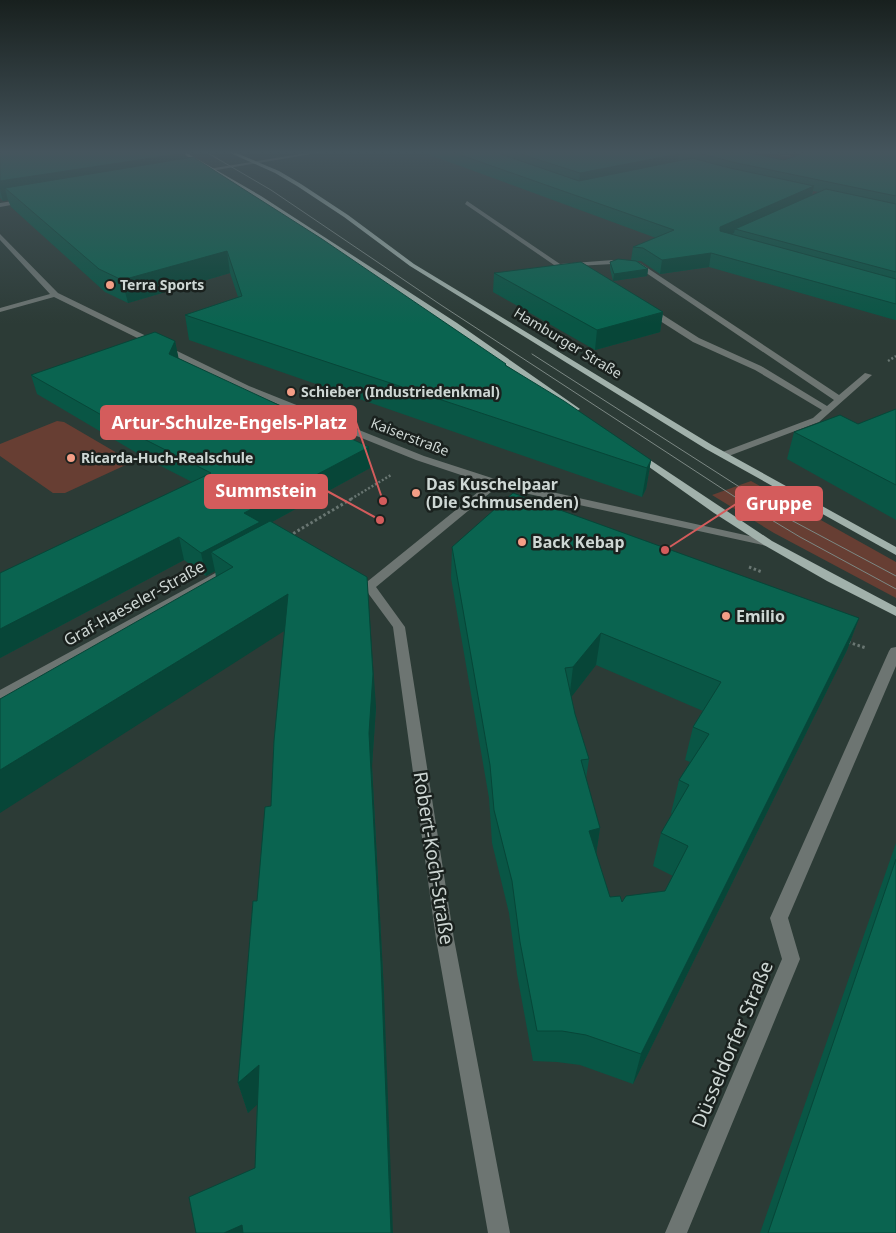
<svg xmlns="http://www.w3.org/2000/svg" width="896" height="1233" font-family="'Noto Sans',sans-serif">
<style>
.green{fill:#673e33}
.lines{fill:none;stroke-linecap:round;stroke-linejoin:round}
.path-far2{stroke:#697672;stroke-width:1;stroke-dasharray:1 1;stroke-linecap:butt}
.path-far1{stroke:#697672;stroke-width:2.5;stroke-dasharray:2 2;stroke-linecap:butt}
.path{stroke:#697672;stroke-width:3;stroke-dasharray:2.5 2.5;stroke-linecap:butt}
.minor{fill:#6d7572;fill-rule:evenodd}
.major{fill:#a1b1ab;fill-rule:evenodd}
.tram{stroke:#7c8884;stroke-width:1}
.wall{fill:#095645;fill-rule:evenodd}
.shaded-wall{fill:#074638}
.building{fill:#0a6450;stroke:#074638;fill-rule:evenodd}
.poi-dot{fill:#f49e86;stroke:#1a211e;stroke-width:2}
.labels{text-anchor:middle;stroke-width:5;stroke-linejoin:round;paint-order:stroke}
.far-poi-label{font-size:14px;font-weight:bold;fill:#ced7d4;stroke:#1a211e;text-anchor:start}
.far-street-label{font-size:14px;fill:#ced7d4;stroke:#1a211e}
.poi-label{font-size:16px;font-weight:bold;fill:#ced7d4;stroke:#1a211e;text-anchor:start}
.street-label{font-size:16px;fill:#ced7d4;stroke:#1a211e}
.near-street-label{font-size:19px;fill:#ced7d4;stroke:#1a211e}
.leader{fill:none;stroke:#d45c5c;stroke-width:2}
.callout-dot{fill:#d45c5c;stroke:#1a211e;stroke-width:2}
.callout{fill:#d45c5c;stroke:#d45c5c;stroke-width:2}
.callout-label{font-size:18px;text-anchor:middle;font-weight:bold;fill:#fff}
</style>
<rect width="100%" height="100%" fill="#2c3b36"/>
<!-- green -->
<path class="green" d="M 57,421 L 64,422 L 129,460 L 130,463 L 65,493 L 53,493 L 0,456 L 0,444 Z
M 751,481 L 896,562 L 896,598 L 774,533 L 712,495 Z"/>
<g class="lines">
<!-- path-far2 -->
<path class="path-far2" d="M 765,152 L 794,157
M 795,152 L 804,154"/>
<!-- path-far1 -->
<path class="path-far1" d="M 888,361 L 896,356
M 351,499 L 391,475"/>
<!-- path -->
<path class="path" d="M 289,536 L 353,498
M 749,567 L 762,572
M 848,642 L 866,648"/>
<!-- minor -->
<path class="minor" d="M 313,152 L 323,152 L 199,173 L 196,171 Z
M 26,199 L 28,202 L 0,207 L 0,203 Z
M 467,201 L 560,264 L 613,260 L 640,263 L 839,395 L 865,373 L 872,375 L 819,422 L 726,457 L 720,457 L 720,453 L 813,418 L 822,410 L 755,370 L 693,342 L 646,312 L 646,308 L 652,308 L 699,338 L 761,366 L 827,406 L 834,400 L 636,266 L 613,264 L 557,267 L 465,204 Z
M 0,234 L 58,293 L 249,386 L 424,456 L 498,480 L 767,540 L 773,543 L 767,546 L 497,487 L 376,587 L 405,627 L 454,939 L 510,1233 L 488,1233 L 436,939 L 393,627 L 365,589 L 346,577 L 352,573 L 368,581 L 488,484 L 416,460 L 243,390 L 54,297 L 0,312 L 0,308 L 50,294 L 0,240 Z
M 230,565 L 234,566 L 236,569 L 234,572 L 0,701 L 0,690 Z
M 896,647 L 896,666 L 788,918 L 800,959 L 687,1233 L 665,1233 L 782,959 L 770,918 L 889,651 L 891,648 Z"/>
<!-- major -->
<path class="major" d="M 180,152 L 185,152 L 261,196 L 457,323 L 580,409 L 575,412 L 572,411 L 451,327 L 257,198 Z
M 228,152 L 234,152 L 279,171 L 301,184 L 348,215 L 414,264 L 712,445 L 896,547 L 896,555 L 706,449 L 410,266 L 344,217 L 297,186 L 275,173 Z
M 638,452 L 772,541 L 896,607 L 896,616 L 827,581 L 764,545 L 714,513 L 635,457 L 635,453 Z"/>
<!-- tram -->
<path class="tram" d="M 206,152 L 271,190 L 441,305 L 755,510 L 800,537 L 896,589
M 532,354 L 791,520 L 896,576"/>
</g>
<!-- wall -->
<path class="wall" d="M 0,152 L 185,153 L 186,158 L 506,366 L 651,460 L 646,489 L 642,497 L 189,340 L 185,315 L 238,297 L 230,273 L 128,303 L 105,292 L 11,207 L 8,200 L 3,201 L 0,198 Z
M 422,152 L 744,152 L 784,160 L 896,152 L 896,320 L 895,320 L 709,267 L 660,274 L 641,261 L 637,261 L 648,269 L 647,276 L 613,281 L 610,269 L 610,262 L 631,260 L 633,247 L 656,238 ZM 813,191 L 818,192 L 812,195 Z
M 494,273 L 663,312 L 660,332 L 595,350 L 493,292 Z
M 175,341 L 178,358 L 370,468 L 272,522 L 376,707 L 372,766 L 384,993 L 255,1168 L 257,1104 L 248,1113 L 238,1083 L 257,901 L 271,806 L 284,632 L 216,577 L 215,571 L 206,576 L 184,560 L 0,658 L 192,482 L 147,459 L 37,394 L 31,375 Z
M 896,409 L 896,520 L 787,459 L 794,432 L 858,424 Z
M 452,547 L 859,618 L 847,650 L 633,1084 L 580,1065 L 557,1062 L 533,1061 L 517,974 L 509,913 L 492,843 L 489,798 L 451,578 ZM 596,665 L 703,711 L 693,727 L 685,760 L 690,762 L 679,780 L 671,813 L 672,814 L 661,833 L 653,866 L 673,876 L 665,891 L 622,902 L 610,897 L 596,854 L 600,828 L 586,779 L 589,759 L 575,714 L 571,697 Z
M 896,843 L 896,1233 L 760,1233 Z"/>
<!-- shaded-wall -->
<path class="shaded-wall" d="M 274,152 L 293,152 L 274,154 Z
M 185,153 L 188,171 L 5,188 L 8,200 L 3,201 L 0,190 L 0,181 Z
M 679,154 L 677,165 L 579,185 L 580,173 Z
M 814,186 L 811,198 L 735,229 L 734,233 L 717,240 L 720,227 Z
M 227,251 L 230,273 L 128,303 L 122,280 Z
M 711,253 L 709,267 L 660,274 L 662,260 Z
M 648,269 L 647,276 L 613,281 L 614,274 Z
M 663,312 L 660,332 L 595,350 L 597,330 Z
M 175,341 L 179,360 L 169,354 Z
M 369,447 L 370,468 L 261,528 L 211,552 L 215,571 L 206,576 L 201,553 L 244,513 Z
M 651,460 L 646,489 L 642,497 L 647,468 Z
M 179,537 L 184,560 L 0,658 L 0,629 Z
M 367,577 L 376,707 L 372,766 L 384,993 L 393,1233 L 391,1233 L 369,733 Z
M 288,594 L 292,626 L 0,813 L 0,770 Z
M 859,618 L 847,650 L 633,1084 L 641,1054 Z
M 601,633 L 596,665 L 569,700 L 573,667 Z
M 600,828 L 595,861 L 589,831 Z
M 259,1065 L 268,1095 L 248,1113 L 238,1083 Z
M 242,1225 L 246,1233 L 224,1233 Z"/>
<!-- building -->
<path class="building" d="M 0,152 L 183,152 L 185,153 L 0,181 Z
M 452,152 L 495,152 L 579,181 L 692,158 L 730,168 L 814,186 L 720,227 L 720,231 L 896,279 L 896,304 L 711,253 L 662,260 L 643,248 L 633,247 L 674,230 Z
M 514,152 L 673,152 L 679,154 L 580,173 Z
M 695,152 L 744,152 L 784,160 L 806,152 L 896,152 L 896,196 L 732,162 Z
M 193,157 L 322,239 L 506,364 L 505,365 L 564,401 L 651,460 L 647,468 L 185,315 L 242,296 L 227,251 L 122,280 L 99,269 L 5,188 Z
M 826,189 L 896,204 L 896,272 L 735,229 Z
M 618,259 L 636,261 L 648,269 L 614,274 L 610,262 Z
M 581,262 L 663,312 L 597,330 L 494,273 Z
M 155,332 L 175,341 L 169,354 L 369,447 L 244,513 L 260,522 L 201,553 L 179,537 L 0,629 L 0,573 L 211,473 L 142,438 L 31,375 Z
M 896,409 L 896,485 L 794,432 L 840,415 L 858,424 Z
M 513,493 L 859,618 L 641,1054 L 586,1035 L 562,1031 L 537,1031 L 520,942 L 512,881 L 494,810 L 490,765 L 452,547 ZM 601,633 L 721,682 L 693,727 L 709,734 L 679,780 L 689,785 L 661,833 L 688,846 L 665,891 L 626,896 L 622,902 L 620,896 L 610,897 L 589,831 L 600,828 L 581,760 L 589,759 L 575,714 L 565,668 L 573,667 Z
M 270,521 L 367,577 L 373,674 L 369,733 L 381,962 L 391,1233 L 243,1233 L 242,1225 L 224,1233 L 196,1233 L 189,1197 L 255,1168 L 259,1065 L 238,1083 L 253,901 L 257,901 L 265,807 L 271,806 L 274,741 L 288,594 L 0,770 L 0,699 L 233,567 L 211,552 Z
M 896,859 L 896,1233 L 768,1233 Z"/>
<!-- sky -->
<linearGradient id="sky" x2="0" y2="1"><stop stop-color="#18201e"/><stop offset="0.47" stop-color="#45555d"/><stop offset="1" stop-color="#45555d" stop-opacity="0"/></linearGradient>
<rect width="896" height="324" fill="url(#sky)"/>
<!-- markers -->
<g class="poi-dot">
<circle cx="110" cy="285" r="5"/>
<circle cx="291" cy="392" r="5"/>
<circle cx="71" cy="458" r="5"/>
<circle cx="416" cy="493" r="5"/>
<circle cx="522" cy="542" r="5"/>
<circle cx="726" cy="616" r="5"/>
</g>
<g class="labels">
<!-- far-poi labels -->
<g class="far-poi-label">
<text x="120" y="290">Terra Sports</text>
<text x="301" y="397">Schieber (Industriedenkmal)</text>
<text x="81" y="463">Ricarda-Huch-Realschule</text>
</g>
<!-- far-street labels -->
<g class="far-street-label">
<text transform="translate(568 343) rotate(31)" y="5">Hamburger Straße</text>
<text transform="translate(410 437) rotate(21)" y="5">Kaiserstraße</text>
</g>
<!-- poi labels -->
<g class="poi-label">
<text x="426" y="490">Das Kuschelpaar<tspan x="426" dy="18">(Die Schmusenden)</tspan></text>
<text x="532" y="548">Back Kebap</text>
<text x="736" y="622">Emilio</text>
</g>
<!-- street labels -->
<g class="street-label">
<text transform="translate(134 603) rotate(-29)" y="6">Graf-Haeseler-Straße</text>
</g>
<!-- near-street labels -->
<g class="near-street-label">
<text transform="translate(434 858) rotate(81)" y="7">Robert-Koch-Straße</text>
<text transform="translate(732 1044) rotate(-67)" y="7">Düsseldorfer Straße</text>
</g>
</g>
<!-- callouts -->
<path class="leader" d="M383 501L356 422M380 520L327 491M665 550L736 504"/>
<g class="callout-dot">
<circle cx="383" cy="501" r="5"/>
<circle cx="380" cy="520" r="5"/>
<circle cx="665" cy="550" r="5"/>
</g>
<g class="callout">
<rect x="101" y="406" width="255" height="33" rx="5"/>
<rect x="205" y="475" width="122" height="33" rx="5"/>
<rect x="736" y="487" width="86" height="33" rx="5"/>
</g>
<g class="callout-label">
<text x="229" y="429">Artur-Schulze-Engels-Platz</text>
<text x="266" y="497">Summstein</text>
<text x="779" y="510">Gruppe</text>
</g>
</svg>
